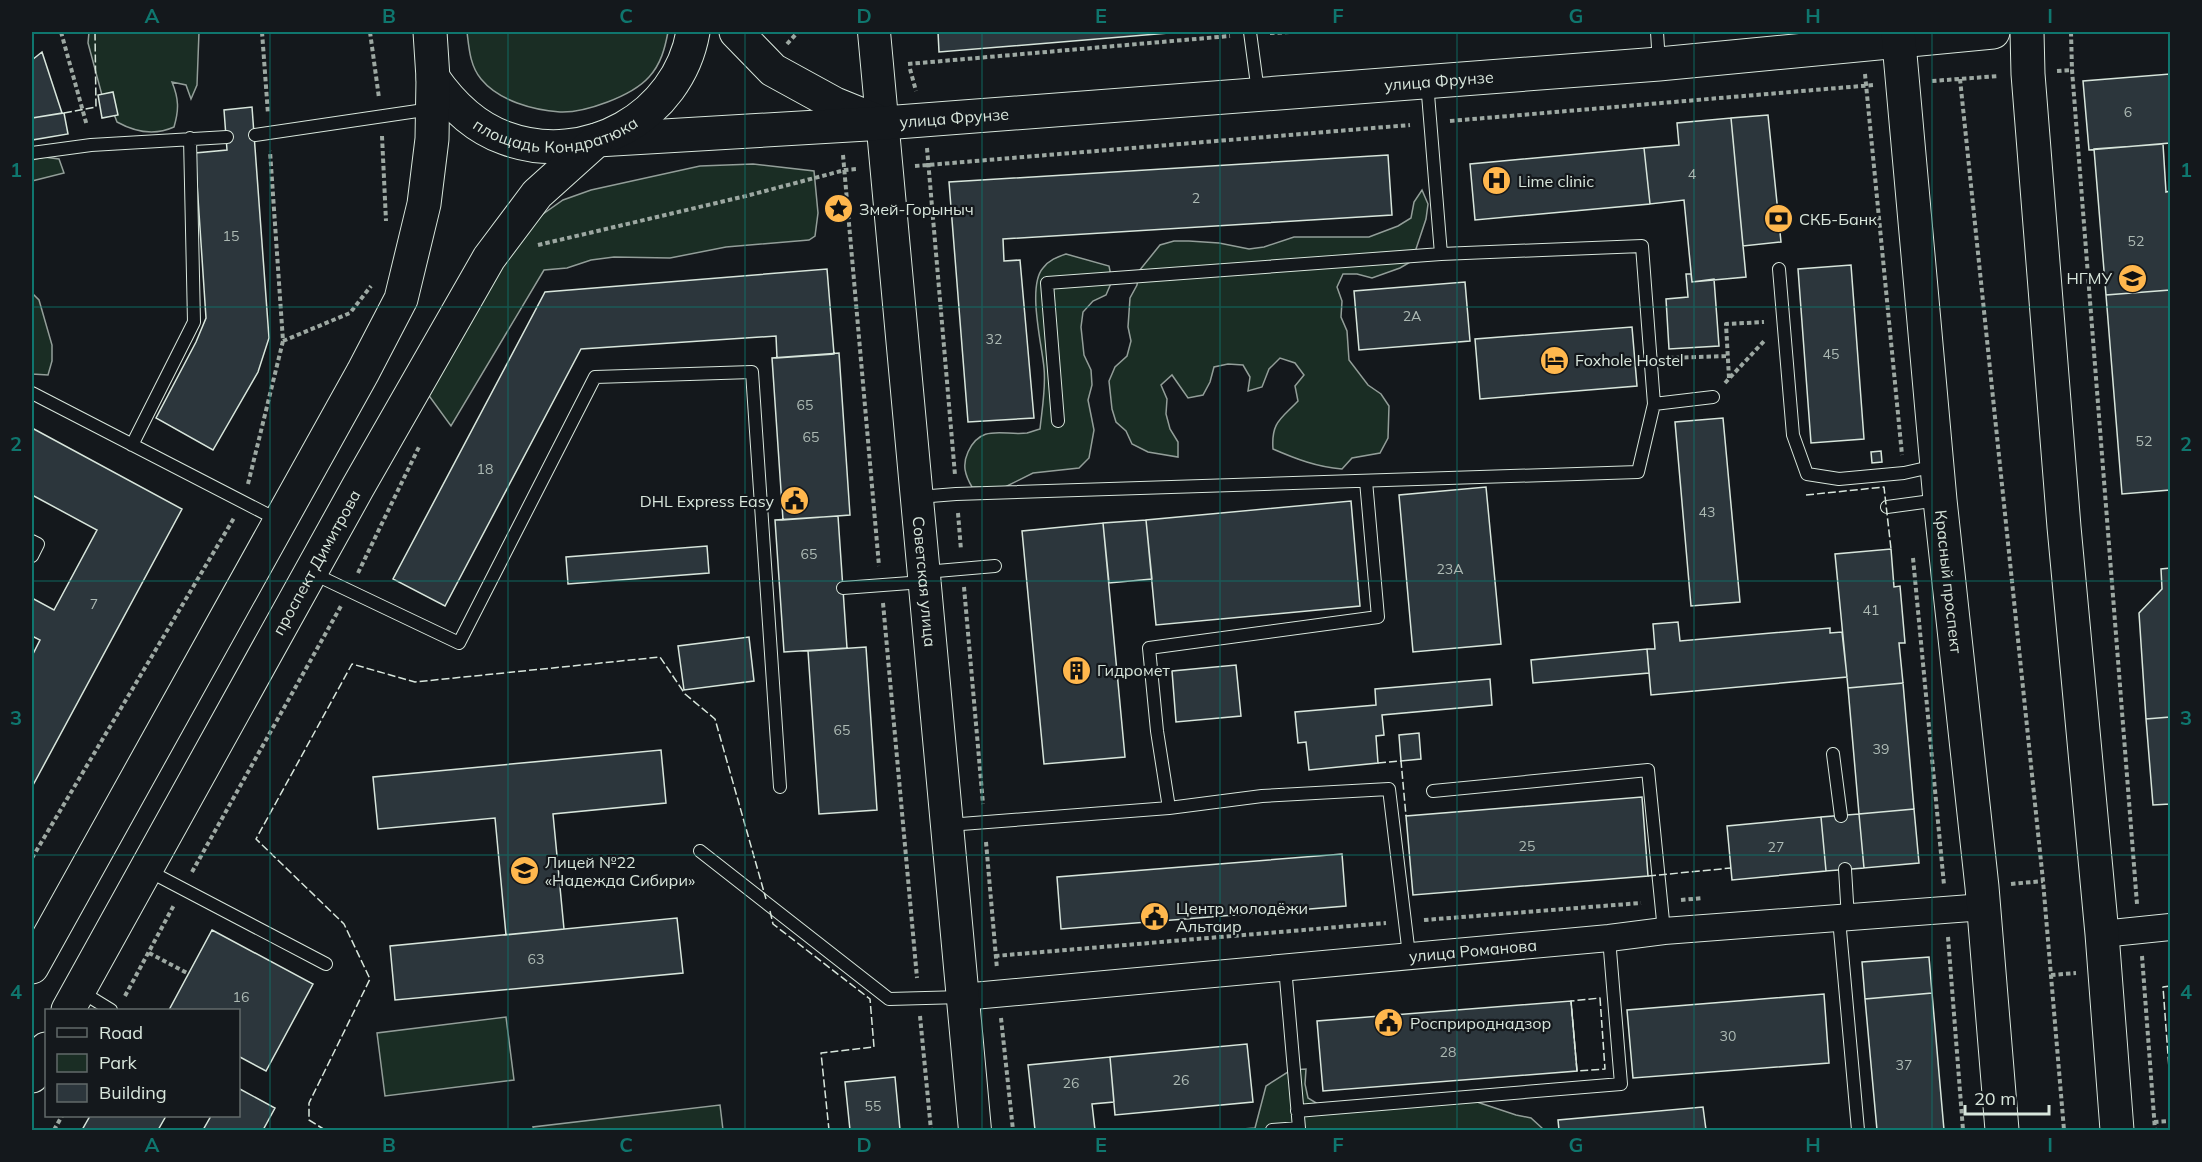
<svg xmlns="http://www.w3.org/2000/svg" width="2202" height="1162" font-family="Mulish,sans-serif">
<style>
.green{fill:#1a2d24;stroke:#939e99;stroke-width:1.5}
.building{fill:#2c363c;stroke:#d8e6dc;stroke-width:1.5}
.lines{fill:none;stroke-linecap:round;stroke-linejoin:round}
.service-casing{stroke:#d8e6dc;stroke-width:14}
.minor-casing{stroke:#d8e6dc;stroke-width:28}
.tertiary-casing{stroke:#d8e6dc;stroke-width:34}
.secondary-casing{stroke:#d8e6dc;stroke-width:35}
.primary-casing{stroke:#d8e6dc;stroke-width:35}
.path{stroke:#9da8a2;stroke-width:4;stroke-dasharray:4.5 3;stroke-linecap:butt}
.service{stroke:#14181c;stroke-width:12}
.minor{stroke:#14181c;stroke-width:26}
.tertiary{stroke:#14181c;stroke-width:32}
.secondary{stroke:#14181c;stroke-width:33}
.primary{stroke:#14181c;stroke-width:33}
.fence{stroke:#d8e6dc;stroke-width:1.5;stroke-dasharray:8 3;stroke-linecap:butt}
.grid{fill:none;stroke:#0f766e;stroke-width:1.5;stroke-opacity:0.55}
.labels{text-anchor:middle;stroke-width:4.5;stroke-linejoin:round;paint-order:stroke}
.number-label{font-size:14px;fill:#adbab4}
.street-label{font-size:16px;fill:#d8e6dc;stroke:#14181c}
.poi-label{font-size:16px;fill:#d8e6dc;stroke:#14181c;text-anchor:start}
.neatline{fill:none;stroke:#0f766e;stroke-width:2}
.grid-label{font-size:20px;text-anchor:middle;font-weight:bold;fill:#0f766e}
</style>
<rect width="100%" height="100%" fill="#14181c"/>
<!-- green -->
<path class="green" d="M 89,32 L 199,32 L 197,85 L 191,99 L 186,85 L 172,82 C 179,99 179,110 174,127 C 154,136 135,132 117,122 L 112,109 L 103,99 L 88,43 Z
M 467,32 L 668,32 C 665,48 661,64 649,77 C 632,96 585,113 560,112 C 533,110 499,101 481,79 C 470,66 469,48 467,32 Z
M 44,157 L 59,159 L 64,173 L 32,181 L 32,160 Z
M 753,164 L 814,171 L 818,213 L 815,236 L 809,240 L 726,247 L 670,258 L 614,257 L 591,260 L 567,268 L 544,270 L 451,426 L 427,393 L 505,252 L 543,214 L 563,200 L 591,190 L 700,166 Z
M 1422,190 L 1428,204 L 1426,219 L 1412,261 L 1400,268 L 1372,278 L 1357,274 L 1343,274 L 1337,287 L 1342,301 L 1341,317 L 1347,331 L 1349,360 L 1368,385 L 1381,394 L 1389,406 L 1388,438 L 1380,453 L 1352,458 L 1342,469 C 1317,467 1296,459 1273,449 C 1271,422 1281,419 1298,401 L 1295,386 L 1304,375 L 1295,363 L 1280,358 L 1269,369 L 1262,387 L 1248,391 L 1250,377 L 1243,365 L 1228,364 L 1214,367 L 1210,382 L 1203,395 L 1188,398 L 1172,375 L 1161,385 L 1167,399 L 1166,414 L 1170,429 L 1178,442 L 1178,457 L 1148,452 L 1132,444 L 1126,431 L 1116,422 L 1112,409 L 1109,381 L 1115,367 L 1127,356 L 1131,341 L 1128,327 L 1130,298 L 1137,285 L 1139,271 L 1160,245 L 1174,241 L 1189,241 L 1219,243 L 1249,249 L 1264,247 L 1294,237 L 1369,237 L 1398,226 L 1411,218 L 1414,202 Z
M 1066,254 L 1109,266 L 1112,281 L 1106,295 L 1093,301 L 1083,312 L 1081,327 L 1084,355 L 1091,370 L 1092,385 L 1088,400 L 1094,430 L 1089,458 L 1079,468 L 1033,473 L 1001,489 L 972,487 C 965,475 962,465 968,452 C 981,423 1004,436 1027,433 C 1031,432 1036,430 1040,429 C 1042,409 1046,388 1044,368 C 1042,345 1027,286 1043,268 C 1049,260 1057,257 1066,254 Z
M 32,293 L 39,300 L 52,345 L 52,361 L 48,375 L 32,374 Z
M 506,1017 L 514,1080 L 385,1096 L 377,1033 Z
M 1306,1069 L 1305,1084 L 1308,1098 L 1321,1106 L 1459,1096 L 1516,1115 L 1531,1118 L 1542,1128 L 1542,1130 L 1230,1130 L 1255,1128 L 1266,1086 L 1291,1070 Z
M 720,1105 L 723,1130 L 534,1130 L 533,1127 Z"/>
<!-- building -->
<path class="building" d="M 938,32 L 1181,32 L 939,52 Z
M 42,52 L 62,113 L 32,118 L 32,60 Z
M 2170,74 L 2170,143 L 2089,150 L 2083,81 Z
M 113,92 L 118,115 L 102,118 L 98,95 Z
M 252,107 L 269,338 L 258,372 L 213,450 L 156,418 L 196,342 L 206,318 L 195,153 L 227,150 L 224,110 Z
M 64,113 L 68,134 L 32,140 L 32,118 Z
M 1768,115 L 1781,242 L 1743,246 L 1731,118 Z
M 1731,118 L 1746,277 L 1692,282 L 1684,200 L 1650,204 L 1644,148 L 1679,145 L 1677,123 Z
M 2163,144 L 2166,192 L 2170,191 L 2170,290 L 2106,295 L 2094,149 Z
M 1644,148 L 1650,204 L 1475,220 L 1470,164 Z
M 1388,155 L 1392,215 L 1003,239 L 1004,261 L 1020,260 L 1034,418 L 968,422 L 949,182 Z
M 1851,265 L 1864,439 L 1811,443 L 1798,269 Z
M 827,269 L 834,354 L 777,358 L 776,336 L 581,349 L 445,606 L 393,579 L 545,292 Z
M 1686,274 L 1691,274 L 1692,282 L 1714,279 L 1719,346 L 1669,349 L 1666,299 L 1688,297 Z
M 1465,282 L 1470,341 L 1359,350 L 1354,291 Z
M 2170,290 L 2170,490 L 2122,494 L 2106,295 Z
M 1632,327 L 1637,386 L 1480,399 L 1475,339 Z
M 839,353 L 850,515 L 783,520 L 772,358 Z
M 1723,418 L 1740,602 L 1691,606 L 1675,422 Z
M 32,428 L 182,509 L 32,787 L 32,656 L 40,640 L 32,636 L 32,598 L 54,610 L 97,530 L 32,495 Z
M 1881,451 L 1882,462 L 1872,463 L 1871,452 Z
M 1486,487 L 1501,644 L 1413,652 L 1399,495 Z
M 1351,501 L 1360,606 L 1156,625 L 1146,520 Z
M 838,516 L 847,648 L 784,652 L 775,520 Z
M 1146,520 L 1152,579 L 1109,583 L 1103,523 Z
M 1103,523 L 1125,757 L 1044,764 L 1022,531 Z
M 707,546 L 709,573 L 568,584 L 566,557 Z
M 1891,549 L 1894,587 L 1900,586 L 1905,643 L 1899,643 L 1903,683 L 1848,688 L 1835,554 Z
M 2170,568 L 2170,717 L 2146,719 L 2139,613 L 2162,589 L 2161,569 Z
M 1678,622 L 1680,641 L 1830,628 L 1830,633 L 1842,632 L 1847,677 L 1651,695 L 1647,649 L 1655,649 L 1653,624 Z
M 749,637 L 754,681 L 684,690 L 678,646 Z
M 866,647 L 877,810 L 819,814 L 808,651 Z
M 1647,649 L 1649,673 L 1533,683 L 1531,660 Z
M 1236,665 L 1241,716 L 1176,722 L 1172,671 Z
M 1490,679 L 1492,705 L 1382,715 L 1384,735 L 1376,736 L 1378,763 L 1309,770 L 1306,742 L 1298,743 L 1295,712 L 1376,705 L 1375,689 Z
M 1903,683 L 1914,809 L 1859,814 L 1848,688 Z
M 2170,717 L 2170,804 L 2153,805 L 2146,719 Z
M 1419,733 L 1421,759 L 1401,761 L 1399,735 Z
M 661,750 L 666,803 L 553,814 L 564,929 L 506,935 L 495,818 L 378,829 L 373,777 Z
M 1642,797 L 1648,876 L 1413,895 L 1406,816 Z
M 1914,809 L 1919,863 L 1864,868 L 1859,814 Z
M 1859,814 L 1864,868 L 1826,871 L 1821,817 Z
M 1821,817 L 1826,871 L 1732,880 L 1727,826 Z
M 1342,854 L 1346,906 L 1061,929 L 1057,877 Z
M 677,918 L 683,973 L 395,1000 L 390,946 Z
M 212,930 L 313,984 L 266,1071 L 238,1056 L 238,1010 L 169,1010 Z
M 1929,957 L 1932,993 L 1865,999 L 1862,962 Z
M 1932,993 L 1944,1130 L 1877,1130 L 1865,999 Z
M 1824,994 L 1829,1063 L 1633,1078 L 1627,1010 Z
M 1571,1001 L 1577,1071 L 1323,1091 L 1317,1021 Z
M 1247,1044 L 1253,1102 L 1115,1115 L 1110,1057 Z
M 1110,1057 L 1114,1102 L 1092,1104 L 1095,1130 L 1035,1130 L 1028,1065 Z
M 895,1077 L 900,1130 L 850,1130 L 845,1082 Z
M 238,1088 L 275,1108 L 263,1130 L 203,1130 L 211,1116 L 238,1116 Z
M 1703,1107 L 1706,1130 L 1559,1130 L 1558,1120 Z
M 90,1116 L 166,1116 L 158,1130 L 82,1130 Z"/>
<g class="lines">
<defs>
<path id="service" d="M 1250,32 L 1258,92
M 1657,32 L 1659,63
M 1427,82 L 1441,254
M 255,135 L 431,109
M 32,153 L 91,145 L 227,137
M 1779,269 L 1793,435 L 1807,474 L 1839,479 L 1904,473 L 1935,466
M 32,393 L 278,520
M 1654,404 L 1713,397
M 132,445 L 194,322 L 190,138
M 918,497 L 956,494 L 1638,472 L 1654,404 L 1642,246 L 1441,254 L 1047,283 L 1058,421
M 1887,507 L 1939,500
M 32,541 L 38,544 L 32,556
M 925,572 L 995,566
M 312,573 L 459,643 L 595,377 L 752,372 L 780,787
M 843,588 L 923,582
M 1833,754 L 1841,816
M 1433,791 L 1648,770 L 1664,931
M 1169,808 L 1157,731 L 1149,648 L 1378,617 L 1366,481
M 948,825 L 1169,808 L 1262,796 L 1389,789 L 1409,955
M 700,851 L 889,999 L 962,997
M 1845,869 L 1848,919
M 147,870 L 326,964
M 1839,919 L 1858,1130
M 80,991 L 111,1010
M 1297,1111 L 1621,1084 L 1609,938
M 1272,1130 L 1299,1128 L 1285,967"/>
<g id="minor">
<path d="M 2102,934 L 2170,927"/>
<path id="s1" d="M 962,997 L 1609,938 L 1664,931 L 1984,907"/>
</g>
<g id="tertiary">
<path id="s2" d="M 874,32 L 975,1130"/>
</g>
<g id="secondary">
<path d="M 736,32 L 773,70 L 835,104 L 877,121"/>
<path id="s3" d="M 597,140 L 884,123 L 1659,64 L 1993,32"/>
</g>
<g id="primary">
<path id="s4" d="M 1898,32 L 1940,500 L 1982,887 L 2002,1130"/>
<path d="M 2027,32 L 2028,74 L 2064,527 L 2102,934 L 2117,1130"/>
<path id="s5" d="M 433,78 C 451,104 474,127 505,138 C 586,168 678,117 693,32"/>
<path d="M 32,967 L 363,372 L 401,299 L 424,204 L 432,139 L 433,78 L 430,32"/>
<path id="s6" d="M 68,1010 L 358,487 L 489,258 L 537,194 L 597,140"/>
<path d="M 32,1076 L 46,1049"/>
</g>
</defs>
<!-- service casing -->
<use href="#service" class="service-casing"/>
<!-- minor casing -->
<use href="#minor" class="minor-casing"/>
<!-- tertiary casing -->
<use href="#tertiary" class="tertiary-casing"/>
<!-- secondary casing -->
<use href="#secondary" class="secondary-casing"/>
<!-- primary casing -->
<use href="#primary" class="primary-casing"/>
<!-- path -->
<path class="path" d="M 61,32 L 87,126
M 262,32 L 268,114
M 370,32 L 379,98
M 2071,32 L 2072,70 L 2137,904
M 1270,33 L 1292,32
M 787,44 L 798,32
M 908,64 L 1230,36
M 910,69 L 916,91
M 2057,71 L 2072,70
M 1865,74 L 1902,455
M 1960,79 L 2043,881 L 2064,1130
M 1932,81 L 1999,76
M 1450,121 L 1873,85
M 382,136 L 386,221
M 927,148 L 955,475
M 843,155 L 879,566
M 915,166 L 1410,125
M 538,245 L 746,196 L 845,170 L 857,169
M 283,341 L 350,313 L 371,286
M 1669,358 L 1728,356
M 1729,378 L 1726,324 L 1764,322
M 1725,383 L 1765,340
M 248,484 L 283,341 L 270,151
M 958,513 L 961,550
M 1913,558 L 1944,885
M 358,573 L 419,447
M 964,587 L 983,804
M 883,603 L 917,978
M 986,842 L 997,969
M 32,858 L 234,518
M 192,872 L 341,606
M 2011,884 L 2043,881
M 1681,900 L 1703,898
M 1424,920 L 1641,903
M 1948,937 L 1963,1130
M 149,953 L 189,974
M 995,956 L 1386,923
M 2142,956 L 2155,1130
M 2051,975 L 2076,973
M 125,996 L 174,905
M 920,1016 L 931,1130
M 1001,1018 L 1013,1130
M 2154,1122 L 2170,1121
M 54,1130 L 62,1116"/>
<!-- service -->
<use href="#service" class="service"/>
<!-- minor -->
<use href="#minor" class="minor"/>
<!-- tertiary -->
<use href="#tertiary" class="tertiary"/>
<!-- secondary -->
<use href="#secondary" class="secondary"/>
<!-- primary -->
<use href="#primary" class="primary"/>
<!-- fence -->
<path class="fence" d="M 64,113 L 96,107 L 95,32
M 1806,495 L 1884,487 L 1891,549
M 1378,763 L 1401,761 L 1406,816
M 1648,876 L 1731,868
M 770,911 L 773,924 L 870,999 L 874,1047 L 821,1053 L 829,1130
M 2170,986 L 2163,987 L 2170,1082
M 1600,998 L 1605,1069 L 1577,1071 L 1571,1001 Z
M 325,1130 L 309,1120 L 309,1103 L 370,979 L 344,924 L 256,839 L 352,664 L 415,682 L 660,657 L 685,694 L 715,719 L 766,899"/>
</g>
<!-- grid -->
<path class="grid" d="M 270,32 L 270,1130M 508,32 L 508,1130M 745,32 L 745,1130M 982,32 L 982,1130M 1220,32 L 1220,1130M 1457,32 L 1457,1130M 1694,32 L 1694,1130M 1932,32 L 1932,1130M 32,307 L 2170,307M 32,581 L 2170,581M 32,855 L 2170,855"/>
<!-- icons -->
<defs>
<symbol id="hospital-disc" viewBox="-11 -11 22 22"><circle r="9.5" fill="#ffb74d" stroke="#14181c"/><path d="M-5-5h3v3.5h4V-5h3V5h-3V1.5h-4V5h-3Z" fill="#111"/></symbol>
<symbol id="sight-disc" viewBox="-11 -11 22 22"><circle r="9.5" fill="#ffb74d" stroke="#14181c"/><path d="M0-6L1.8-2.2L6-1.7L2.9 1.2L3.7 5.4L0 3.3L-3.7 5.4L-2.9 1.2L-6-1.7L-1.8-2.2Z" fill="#111"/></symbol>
<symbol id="bank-disc" viewBox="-11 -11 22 22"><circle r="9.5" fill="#ffb74d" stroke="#14181c"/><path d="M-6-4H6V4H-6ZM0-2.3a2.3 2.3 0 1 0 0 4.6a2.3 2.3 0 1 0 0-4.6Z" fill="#111"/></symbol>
<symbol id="university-disc" viewBox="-11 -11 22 22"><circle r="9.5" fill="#ffb74d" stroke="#14181c"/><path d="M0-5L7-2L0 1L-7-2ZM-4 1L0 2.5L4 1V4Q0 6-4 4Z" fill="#111"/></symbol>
<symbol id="hotel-disc" viewBox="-11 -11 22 22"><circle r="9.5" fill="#ffb74d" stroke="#14181c"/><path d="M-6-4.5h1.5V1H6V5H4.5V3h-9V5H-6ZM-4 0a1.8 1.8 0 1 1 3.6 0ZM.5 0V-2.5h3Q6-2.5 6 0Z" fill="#111"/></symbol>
<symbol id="civic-disc" viewBox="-11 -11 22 22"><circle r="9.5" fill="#ffb74d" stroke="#14181c"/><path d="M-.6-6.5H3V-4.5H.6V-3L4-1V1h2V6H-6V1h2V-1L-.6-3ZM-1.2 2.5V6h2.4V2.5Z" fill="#111"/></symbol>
<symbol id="building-disc" viewBox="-11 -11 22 22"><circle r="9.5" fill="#ffb74d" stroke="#14181c"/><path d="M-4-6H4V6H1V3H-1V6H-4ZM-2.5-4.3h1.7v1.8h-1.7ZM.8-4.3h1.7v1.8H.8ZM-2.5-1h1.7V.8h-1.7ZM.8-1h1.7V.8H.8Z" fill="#111"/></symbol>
<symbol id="school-disc" viewBox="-11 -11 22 22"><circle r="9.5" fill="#ffb74d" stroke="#14181c"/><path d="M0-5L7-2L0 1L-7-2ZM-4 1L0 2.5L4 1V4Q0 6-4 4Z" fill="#111"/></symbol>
</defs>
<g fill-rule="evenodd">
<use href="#hospital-disc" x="1480" y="164" width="33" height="33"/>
<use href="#sight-disc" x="822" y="192" width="33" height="33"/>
<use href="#bank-disc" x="1762" y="202" width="33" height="33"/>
<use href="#university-disc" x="2116" y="262" width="33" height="33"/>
<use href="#hotel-disc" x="1538" y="344" width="33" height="33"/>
<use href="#civic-disc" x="778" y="484" width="33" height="33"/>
<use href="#building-disc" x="1060" y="654" width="33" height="33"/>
<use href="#school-disc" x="508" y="854" width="33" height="33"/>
<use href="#civic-disc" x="1138" y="900" width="33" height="33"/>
<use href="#civic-disc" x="1372" y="1006" width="33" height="33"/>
</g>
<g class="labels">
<!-- number labels -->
<g class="number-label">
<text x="2128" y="117">6</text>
<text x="1692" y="179">4</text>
<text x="1196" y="203">2</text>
<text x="231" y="241">15</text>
<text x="2136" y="246">52</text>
<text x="1412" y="321">2А</text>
<text x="994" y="344">32</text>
<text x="1831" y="359">45</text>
<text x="805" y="410">65</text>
<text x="811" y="442">65</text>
<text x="2144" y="446">52</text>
<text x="485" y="474">18</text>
<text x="1707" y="517">43</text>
<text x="809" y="559">65</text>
<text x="1450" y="574">23А</text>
<text x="94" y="609">7</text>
<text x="1871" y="615">41</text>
<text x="842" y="735">65</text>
<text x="1881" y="754">39</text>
<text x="1527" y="851">25</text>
<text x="1776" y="852">27</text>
<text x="536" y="964">63</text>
<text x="241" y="1002">16</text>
<text x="1728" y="1041">30</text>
<text x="1448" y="1057">28</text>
<text x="1904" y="1070">37</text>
<text x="1181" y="1085">26</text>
<text x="1071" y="1088">26</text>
<text x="873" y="1111">55</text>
</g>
<!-- street labels -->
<g class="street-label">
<text dy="6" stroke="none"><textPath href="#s3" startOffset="844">улица Фрунзе</textPath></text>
<text dy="6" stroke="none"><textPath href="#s5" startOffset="147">площадь Кондратюка</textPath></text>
<text dy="6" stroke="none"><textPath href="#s3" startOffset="358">улица Фрунзе</textPath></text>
<text dy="6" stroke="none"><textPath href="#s6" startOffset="512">проспект Димитрова</textPath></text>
<text dy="6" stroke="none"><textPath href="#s2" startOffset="552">Советская улица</textPath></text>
<text dy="6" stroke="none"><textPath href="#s4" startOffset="552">Красный проспект</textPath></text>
<text dy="6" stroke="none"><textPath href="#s1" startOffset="513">улица Романова</textPath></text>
</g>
<!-- poi labels -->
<g class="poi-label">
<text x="1518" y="187">Lime clinic</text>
<text x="859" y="215">Змей-Горыныч</text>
<text x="1799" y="225">СКБ-Банк</text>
<text x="2112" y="284" text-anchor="end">НГМУ</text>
<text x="1575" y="366">Foxhole Hostel</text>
<text x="774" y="507" text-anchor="end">DHL Express Easy</text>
<text x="1097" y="676">Гидромет</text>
<text x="545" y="868">Лицей №22<tspan x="545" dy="18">«Надежда Сибири»</tspan></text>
<text x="1176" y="914">Центр молодёжи<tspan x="1176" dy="18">Альтаир</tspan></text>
<text x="1410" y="1029">Росприроднадзор</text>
</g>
</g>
<!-- border -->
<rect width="2202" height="1162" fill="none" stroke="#14181c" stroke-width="66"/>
<!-- legend -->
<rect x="45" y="1009" width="195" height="108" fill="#14181c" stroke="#626a69" stroke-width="1.5"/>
<rect x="57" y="1028" width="30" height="9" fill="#14181c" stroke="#626a69" stroke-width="1.5"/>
<text x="99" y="1039" font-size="18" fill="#d8e6dc">Road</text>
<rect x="57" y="1054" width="30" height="18" fill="#1a2d24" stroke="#626a69" stroke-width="1.5"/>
<text x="99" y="1069" font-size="18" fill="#d8e6dc">Park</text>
<rect x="57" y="1084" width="30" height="18" fill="#2c363c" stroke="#626a69" stroke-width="1.5"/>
<text x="99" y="1099" font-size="18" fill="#d8e6dc">Building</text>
<!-- scale -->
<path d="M1965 1105v9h84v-9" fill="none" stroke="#d8e6dc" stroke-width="3"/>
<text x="1974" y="1105" font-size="18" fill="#d8e6dc" stroke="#14181c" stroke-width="4.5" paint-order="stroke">20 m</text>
<rect x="33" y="33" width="2136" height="1096" class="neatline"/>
<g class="grid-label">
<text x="152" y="23">A</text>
<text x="389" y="23">B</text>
<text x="626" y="23">C</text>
<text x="864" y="23">D</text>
<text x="1101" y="23">E</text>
<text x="1338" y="23">F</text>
<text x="1576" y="23">G</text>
<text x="1813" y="23">H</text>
<text x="2050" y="23">I</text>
<text x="16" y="177">1</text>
<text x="2186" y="177">1</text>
<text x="16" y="451">2</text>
<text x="2186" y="451">2</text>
<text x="16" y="725">3</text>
<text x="2186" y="725">3</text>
<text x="16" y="999">4</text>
<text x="2186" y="999">4</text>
<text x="152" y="1152">A</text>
<text x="389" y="1152">B</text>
<text x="626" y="1152">C</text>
<text x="864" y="1152">D</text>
<text x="1101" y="1152">E</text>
<text x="1338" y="1152">F</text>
<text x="1576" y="1152">G</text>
<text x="1813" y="1152">H</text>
<text x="2050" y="1152">I</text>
</g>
</svg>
